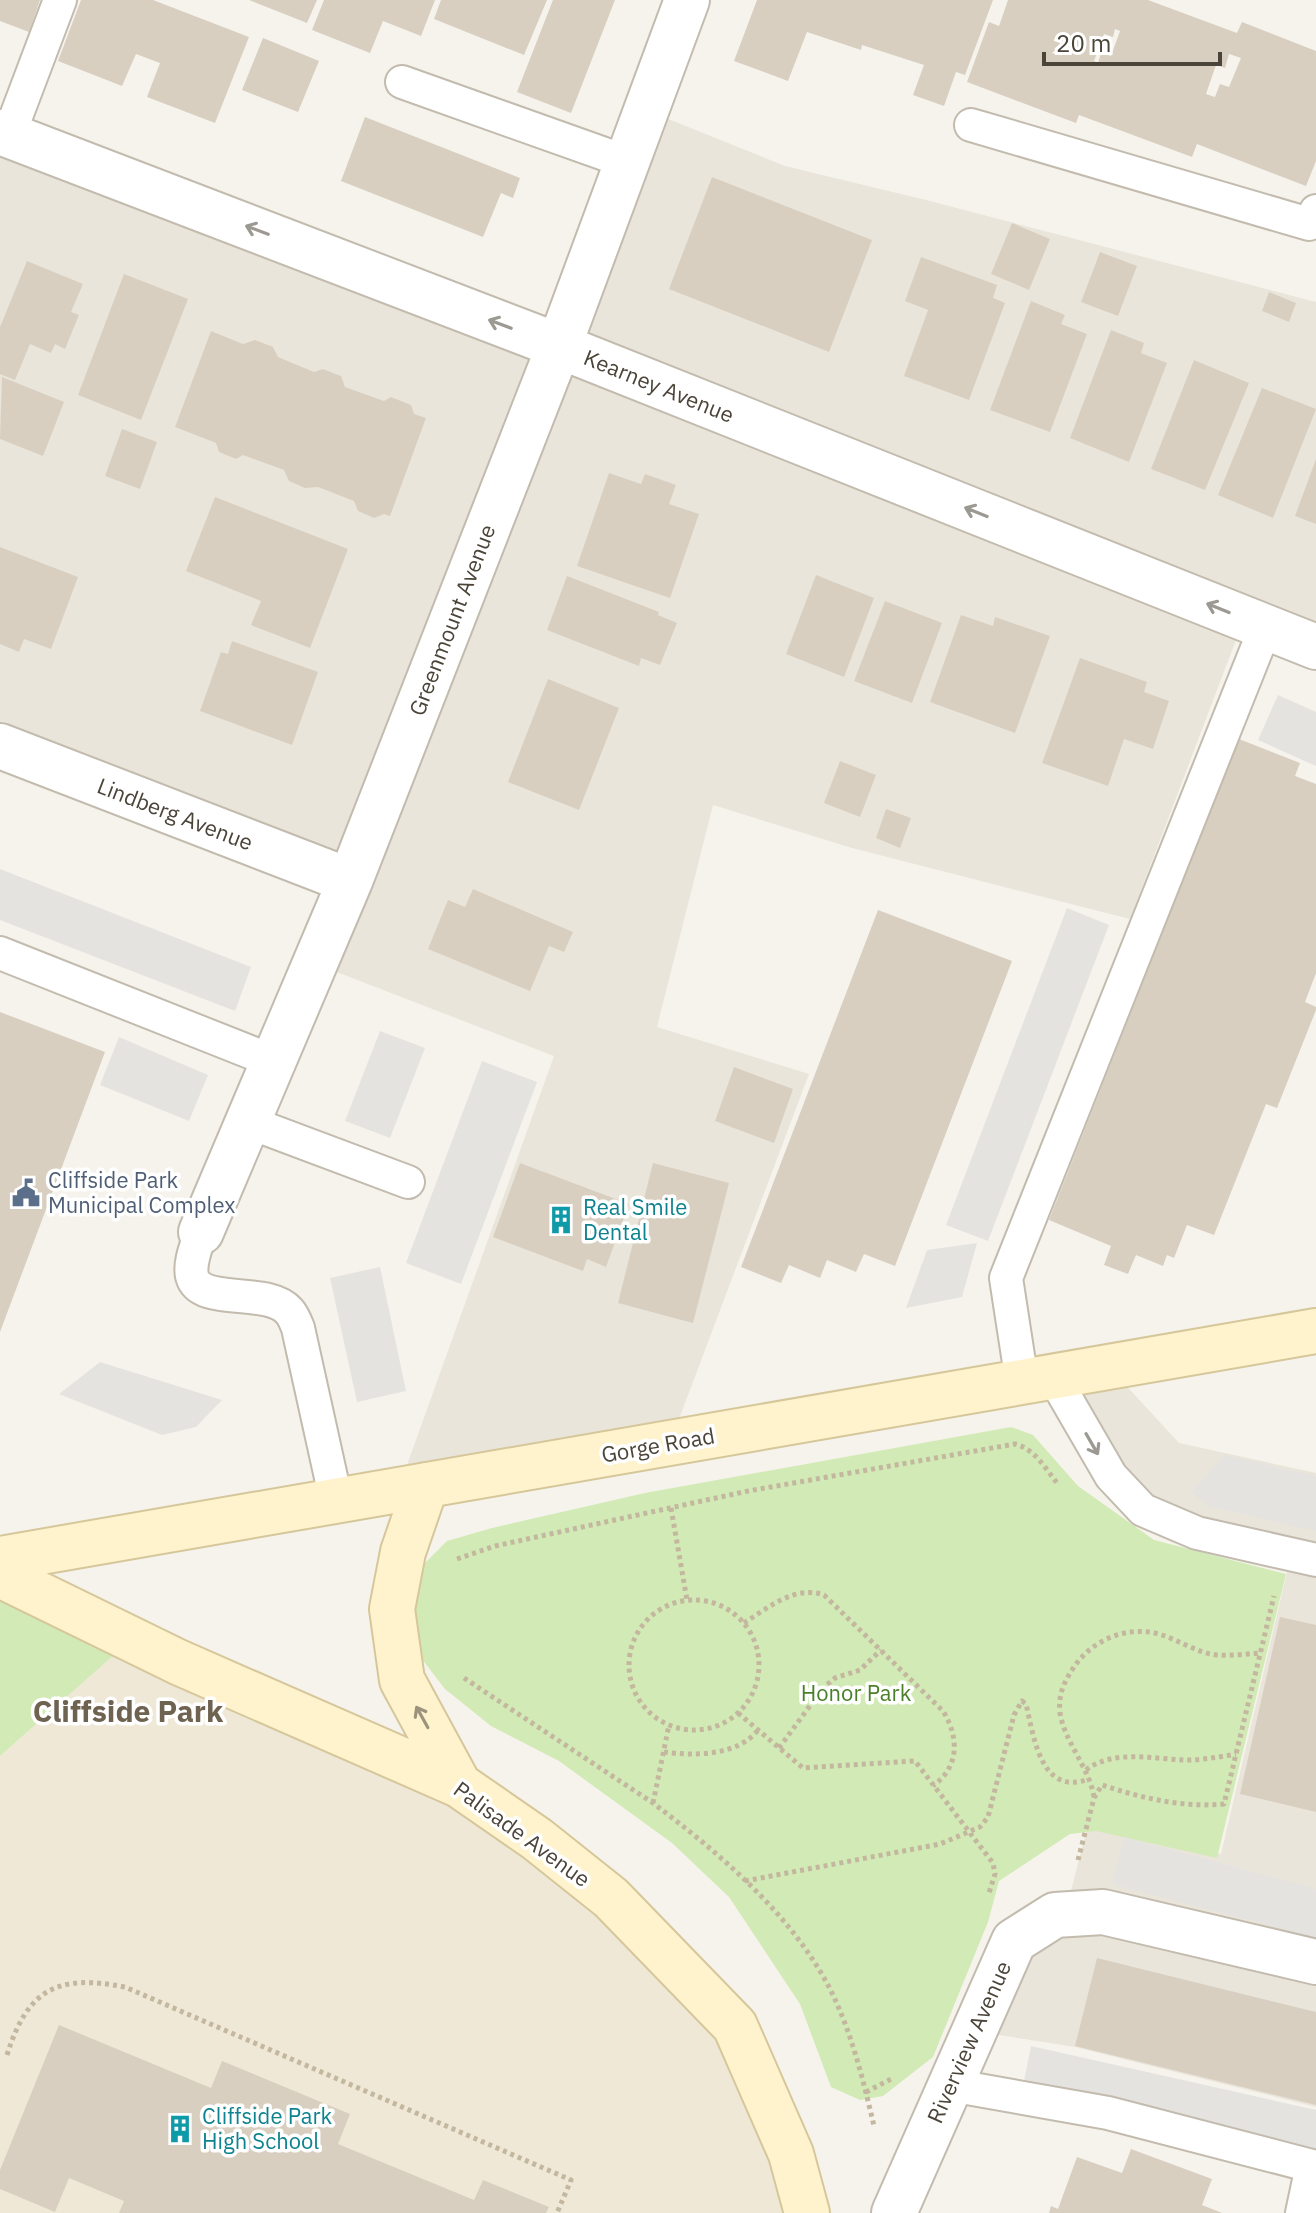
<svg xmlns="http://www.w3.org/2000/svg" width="1316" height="2213" font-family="'IBM Plex Sans',sans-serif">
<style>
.residential{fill:#eae5da}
.education{fill:#efe8d6}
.green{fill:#d2eab5}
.parking{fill:#e5e3e0}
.building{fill:#d8cfc1;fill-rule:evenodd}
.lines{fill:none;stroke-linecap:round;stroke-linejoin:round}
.lane-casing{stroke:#c2bbae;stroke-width:36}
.street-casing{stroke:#c2bbae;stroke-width:48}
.secondary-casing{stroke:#d6c79b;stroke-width:48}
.path{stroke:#c4b79f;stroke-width:5;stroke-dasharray:4 4;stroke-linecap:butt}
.lane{stroke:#fff;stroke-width:32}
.street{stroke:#fff;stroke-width:44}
.secondary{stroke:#fff3cd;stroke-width:44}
.oneway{stroke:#9c9892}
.oneway2{stroke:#9c937c}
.labels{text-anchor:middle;stroke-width:7;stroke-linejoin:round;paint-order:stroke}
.street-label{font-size:22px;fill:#4b4439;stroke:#fff}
.service-label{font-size:22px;fill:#4e5e75;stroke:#fff;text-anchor:start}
.culture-label{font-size:22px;fill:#0d838f;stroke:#fff;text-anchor:start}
.park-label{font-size:22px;fill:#4a7f2a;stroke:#fff}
.district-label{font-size:30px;font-weight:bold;fill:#6e6250;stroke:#fff}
</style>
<rect width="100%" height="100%" fill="#f6f3ec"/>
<!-- residential -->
<path class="residential" d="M 646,110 L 785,166 L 926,200 L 1316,302 L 1316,647 L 1244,619 L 1130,919 L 852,848 L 713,805 L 657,1027 L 809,1074 L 670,1443 L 398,1490 L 554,1056 L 316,964 L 350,882 L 0,746 L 0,132 L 558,346 Z
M 1109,1367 L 1179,1443 L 1316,1473 L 1316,2107 L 1075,2047 L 974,2031 L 1014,1941 L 1065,1914 L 1089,1821 L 1221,1854 L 1291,1555 L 1143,1510 L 1053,1376 Z"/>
<!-- education -->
<path class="education" d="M 132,1639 L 459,1785 L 735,2026 L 807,2213 L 0,2213 L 0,1756 Z"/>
<!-- green -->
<path class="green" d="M 1011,1427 L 1033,1435 L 1078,1486 L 1154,1540 L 1286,1574 L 1217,1858 L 1096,1831 L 1070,1834 L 999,1881 L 988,1922 L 933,2057 L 883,2096 L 860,2100 L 831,2087 L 800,2004 L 729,1897 L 672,1843 L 559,1761 L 491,1726 L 445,1689 L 418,1654 L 410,1608 L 422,1566 L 447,1541 L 492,1528 L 645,1493 Z
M 0,1575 L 132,1639 L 0,1756 Z"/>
<!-- parking -->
<path class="parking" d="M 1278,695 L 1316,712 L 1316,766 L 1258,740 Z
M 0,869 L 251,967 L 235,1011 L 0,920 Z
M 1067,908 L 1109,925 L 988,1241 L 946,1225 Z
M 380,1031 L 425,1048 L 390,1138 L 345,1121 Z
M 119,1037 L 208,1075 L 189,1121 L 100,1085 Z
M 482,1061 L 537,1082 L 461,1284 L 406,1263 Z
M 977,1243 L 962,1297 L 906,1308 L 927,1250 Z
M 380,1267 L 406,1391 L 357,1402 L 330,1278 Z
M 100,1362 L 222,1400 L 196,1427 L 162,1435 L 59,1394 Z
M 1225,1455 L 1316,1476 L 1316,1531 L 1207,1506 L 1191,1492 Z
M 1124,1837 L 1316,1889 L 1316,1938 L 1112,1884 Z
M 1031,2046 L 1316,2110 L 1316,2152 L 1023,2086 Z"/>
<!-- building -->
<path class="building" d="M 0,0 L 40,0 L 29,32 L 0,21 Z
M 81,0 L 153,0 L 249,37 L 215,123 L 147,97 L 160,63 L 136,54 L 122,86 L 58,61 Z
M 249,0 L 317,0 L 307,23 Z
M 324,0 L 435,0 L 421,36 L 383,21 L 370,53 L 312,30 Z
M 441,0 L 547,0 L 524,55 L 434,19 Z
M 553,0 L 615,0 L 571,113 L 517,92 Z
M 757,0 L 993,0 L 965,75 L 956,72 L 944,106 L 913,95 L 924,65 L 862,45 L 861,50 L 807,32 L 788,81 L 734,61 Z
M 1008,0 L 1148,0 L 1237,33 L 1242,22 L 1316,51 L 1316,161 L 1306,186 L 1197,144 L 1192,157 L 1079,115 L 1076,123 L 967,82 L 989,22 L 999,26 ZM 1115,29 L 1120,31 L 1111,56 L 1101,53 L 1098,63 L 1094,61 L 1104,34 L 1113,37 ZM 1229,54 L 1241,58 L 1229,87 L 1220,84 L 1215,97 L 1206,94 L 1216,65 L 1225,68 Z
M 263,38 L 319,61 L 298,112 L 242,90 Z
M 365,117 L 520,178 L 513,198 L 501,193 L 483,237 L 341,181 Z
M 712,177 L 872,240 L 829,352 L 669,289 Z
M 1012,223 L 1050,239 L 1029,290 L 991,274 Z
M 1100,252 L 1137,266 L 1118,316 L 1081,302 Z
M 921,257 L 997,285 L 993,298 L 1005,303 L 969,400 L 904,376 L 928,310 L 905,301 Z
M 27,261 L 83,284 L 71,312 L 79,315 L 65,349 L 55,344 L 51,353 L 30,344 L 15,380 L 0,374 L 0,327 Z
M 124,274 L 188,299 L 141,420 L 78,395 Z
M 1269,292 L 1296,303 L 1289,322 L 1262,311 Z
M 1031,301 L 1065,315 L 1061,324 L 1087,334 L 1050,432 L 990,410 Z
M 1111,330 L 1144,343 L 1141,353 L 1167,363 L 1129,462 L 1070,438 Z
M 211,331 L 243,344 L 255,340 L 273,347 L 278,357 L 314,372 L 323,369 L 341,376 L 345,387 L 384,401 L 391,397 L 411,405 L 414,414 L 426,418 L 390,516 L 384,514 L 374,518 L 358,511 L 354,501 L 318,487 L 305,488 L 289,481 L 284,470 L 243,455 L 236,459 L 219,452 L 216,443 L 175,427 Z
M 1194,360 L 1249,383 L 1205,490 L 1151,469 Z
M 2,377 L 64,402 L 43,456 L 0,439 Z
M 1262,388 L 1316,409 L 1273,518 L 1218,495 Z
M 122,429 L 157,442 L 140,489 L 105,476 Z
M 1316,459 L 1316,524 L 1295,516 Z
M 609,473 L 641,484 L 645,474 L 676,485 L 669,504 L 699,514 L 670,598 L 577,566 Z
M 215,497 L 348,549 L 310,648 L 251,625 L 261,601 L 186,571 Z
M 0,547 L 78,577 L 51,649 L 24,639 L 19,652 L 0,644 Z
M 816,575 L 874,598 L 844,677 L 786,654 Z
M 567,576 L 659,612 L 658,615 L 677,623 L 660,665 L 641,658 L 639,666 L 547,630 Z
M 885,601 L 942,623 L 912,703 L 854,681 Z
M 961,615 L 993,626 L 995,617 L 1050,636 L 1015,733 L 930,702 Z
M 232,641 L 318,672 L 292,745 L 200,711 L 221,652 L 228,654 Z
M 1080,658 L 1147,682 L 1144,692 L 1169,701 L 1153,749 L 1124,739 L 1108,786 L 1042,763 Z
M 548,679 L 619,708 L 579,810 L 508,782 Z
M 1239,739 L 1300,763 L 1295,776 L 1316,784 L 1316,973 L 1305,1002 L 1316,1007 L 1316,1010 L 1277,1108 L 1266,1104 L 1214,1235 L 1187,1225 L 1174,1258 L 1167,1255 L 1163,1266 L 1136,1255 L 1128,1274 L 1104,1265 L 1111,1246 L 1049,1220 Z
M 840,761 L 876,775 L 860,817 L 824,803 Z
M 886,809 L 911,818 L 900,848 L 876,838 Z
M 473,889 L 573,932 L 564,952 L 549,946 L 530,991 L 428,949 L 448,900 L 465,907 Z
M 878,910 L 1012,961 L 895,1266 L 864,1254 L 856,1272 L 827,1260 L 820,1278 L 789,1265 L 781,1283 L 741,1267 Z
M 0,1012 L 105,1052 L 0,1332 Z
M 734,1067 L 793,1089 L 774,1143 L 715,1121 Z
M 520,1163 L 629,1204 L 606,1267 L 587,1259 L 583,1271 L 493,1237 Z
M 653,1163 L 729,1183 L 693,1323 L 618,1303 Z
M 1280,1617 L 1316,1625 L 1316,1812 L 1240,1794 Z
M 1097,1958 L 1316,2012 L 1316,2105 L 1075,2046 Z
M 59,2025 L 211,2088 L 222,2061 L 350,2114 L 338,2144 L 474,2200 L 483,2180 L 549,2207 L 546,2213 L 119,2213 L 124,2201 L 69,2178 L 55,2212 L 0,2189 L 0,2170 Z
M 1131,2149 L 1212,2179 L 1202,2205 L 1222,2213 L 1049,2213 L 1051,2206 L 1058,2209 L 1077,2157 L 1122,2173 Z"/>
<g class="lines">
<defs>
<path id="lane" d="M 402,82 L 627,162
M 971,125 L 1309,224 L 1316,211
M 9,135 L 60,0
M 0,953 L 275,1062
M 248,1122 L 408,1182
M 201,1232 C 197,1245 189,1262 192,1276 C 200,1307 267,1286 289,1311 C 293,1315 296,1323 298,1328 L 336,1500
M 1053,1376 L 1111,1476 L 1143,1510 L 1197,1533 L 1316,1560
M 1022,1382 L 1006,1278 L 1266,626
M 950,2085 L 1108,2113 L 1312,2166 L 1302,2213"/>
<path id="street" d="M 0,132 L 559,346 L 1316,647
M 0,746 L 350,881
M 201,1232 L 350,881 L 559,346 L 687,0
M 894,2213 L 1014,1941 L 1055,1915 L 1103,1912 L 1316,1962"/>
<path id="secondary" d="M 426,1485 L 403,1552 L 392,1609 L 402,1680 L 459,1785
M 0,1559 L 1316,1331
M 0,1575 L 178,1662 L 459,1785 L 537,1839 L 611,1898 L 735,2026 L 791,2154 L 807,2213"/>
</defs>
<!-- lane casing -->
<use href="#lane" class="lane-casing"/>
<!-- street casing -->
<use href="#street" class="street-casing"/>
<!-- secondary casing -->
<use href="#secondary" class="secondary-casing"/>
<!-- path -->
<path class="path" d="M 671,1508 L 687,1600
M 457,1559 L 495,1546 L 748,1491 L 1015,1444 C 1035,1449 1045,1468 1057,1483
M629 1665a65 65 0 1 1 130 0a65 65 0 1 1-130 0Z
M 744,1623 C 768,1608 794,1585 824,1595 L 943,1711 C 959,1737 960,1766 933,1786
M 464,1678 L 653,1803 C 719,1853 790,1913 829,1987 C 851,2030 863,2079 874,2126
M 738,1713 L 803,1768 L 915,1761 L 993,1863 L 995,1874 L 989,1893
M 779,1748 L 823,1688 L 835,1678 L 860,1670 L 881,1650
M 664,1752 C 694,1756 738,1756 758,1730
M 1086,1770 C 1113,1749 1153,1759 1185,1760 C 1203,1760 1219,1757 1236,1754
M 1094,1797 C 1089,1767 1065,1743 1060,1713 C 1058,1694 1064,1682 1074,1667 C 1092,1640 1127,1625 1159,1634 C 1179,1640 1197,1653 1217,1655 C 1231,1656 1246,1654 1260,1653
M 653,1803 L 669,1725
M 1078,1860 L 1094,1798 L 1102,1785 C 1142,1798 1183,1808 1224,1804 L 1274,1596
M 745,1881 L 940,1844 L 980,1827 L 988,1817 L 1014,1715 L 1022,1701 L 1026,1704 C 1034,1738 1041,1797 1089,1779
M 7,2055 C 28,1988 58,1974 125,1987 L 571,2180 L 557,2213
M 866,2092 L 893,2078"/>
<!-- lane -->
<use href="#lane" class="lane"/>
<!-- street -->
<use href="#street" class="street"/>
<!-- secondary -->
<use href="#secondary" class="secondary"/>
</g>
<!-- one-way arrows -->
<defs><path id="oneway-shaft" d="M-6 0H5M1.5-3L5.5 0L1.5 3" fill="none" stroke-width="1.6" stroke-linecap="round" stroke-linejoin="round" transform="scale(2)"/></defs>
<g class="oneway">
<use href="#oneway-shaft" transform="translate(257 230) rotate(-159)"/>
<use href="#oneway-shaft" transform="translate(500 324) rotate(-159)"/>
<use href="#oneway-shaft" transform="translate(976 512) rotate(-158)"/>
<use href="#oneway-shaft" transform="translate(1218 608) rotate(-158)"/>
<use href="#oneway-shaft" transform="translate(1092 1444) rotate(60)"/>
</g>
<use class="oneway2" href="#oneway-shaft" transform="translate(422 1717) rotate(-119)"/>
<!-- icons -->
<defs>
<symbol id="civic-bare" viewBox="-9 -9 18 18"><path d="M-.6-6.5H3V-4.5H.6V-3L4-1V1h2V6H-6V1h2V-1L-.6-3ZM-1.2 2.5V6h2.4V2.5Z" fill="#5c6f8a" stroke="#fff" stroke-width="2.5" paint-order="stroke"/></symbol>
<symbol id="building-bare" viewBox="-9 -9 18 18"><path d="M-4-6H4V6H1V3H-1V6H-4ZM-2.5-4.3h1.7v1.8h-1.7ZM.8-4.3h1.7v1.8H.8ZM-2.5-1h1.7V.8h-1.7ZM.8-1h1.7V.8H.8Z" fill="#0f9aa8" stroke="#fff" stroke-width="2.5" paint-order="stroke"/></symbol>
</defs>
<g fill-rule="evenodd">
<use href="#civic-bare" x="6" y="1173" width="40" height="40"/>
<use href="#building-bare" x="541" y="1200" width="40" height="40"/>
<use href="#building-bare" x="160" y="2109" width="40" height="40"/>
</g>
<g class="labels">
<!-- street labels -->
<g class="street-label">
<text transform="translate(659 386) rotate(22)" y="8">Kearney Avenue</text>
<text transform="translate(452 620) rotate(-69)" y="8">Greenmount Avenue</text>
<text transform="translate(175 814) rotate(21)" y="8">Lindberg Avenue</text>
<text transform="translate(658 1445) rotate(-10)" y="8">Gorge Road</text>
<text transform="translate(522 1834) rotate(36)" y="8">Palisade Avenue</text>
<text transform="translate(969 2042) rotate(-66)" y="8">Riverview Avenue</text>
</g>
<!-- service labels -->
<g class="service-label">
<text x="48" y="1188">Cliffside Park<tspan x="48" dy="25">Municipal Complex</tspan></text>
</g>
<!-- culture labels -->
<g class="culture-label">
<text x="583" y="1215">Real Smile<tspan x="583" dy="25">Dental</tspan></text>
<text x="202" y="2124">Cliffside Park<tspan x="202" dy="25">High School</tspan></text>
</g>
<!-- park labels -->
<g class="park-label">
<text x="856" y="1701">Honor Park</text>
</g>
<!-- district labels -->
<g class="district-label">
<text x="128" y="1722">Cliffside Park</text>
</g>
</g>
<!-- scale -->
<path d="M1044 52v12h176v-12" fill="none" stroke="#4b4439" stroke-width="4"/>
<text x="1056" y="52" font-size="24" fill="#4b4439" stroke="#ffffff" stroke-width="6" paint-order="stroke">20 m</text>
</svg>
